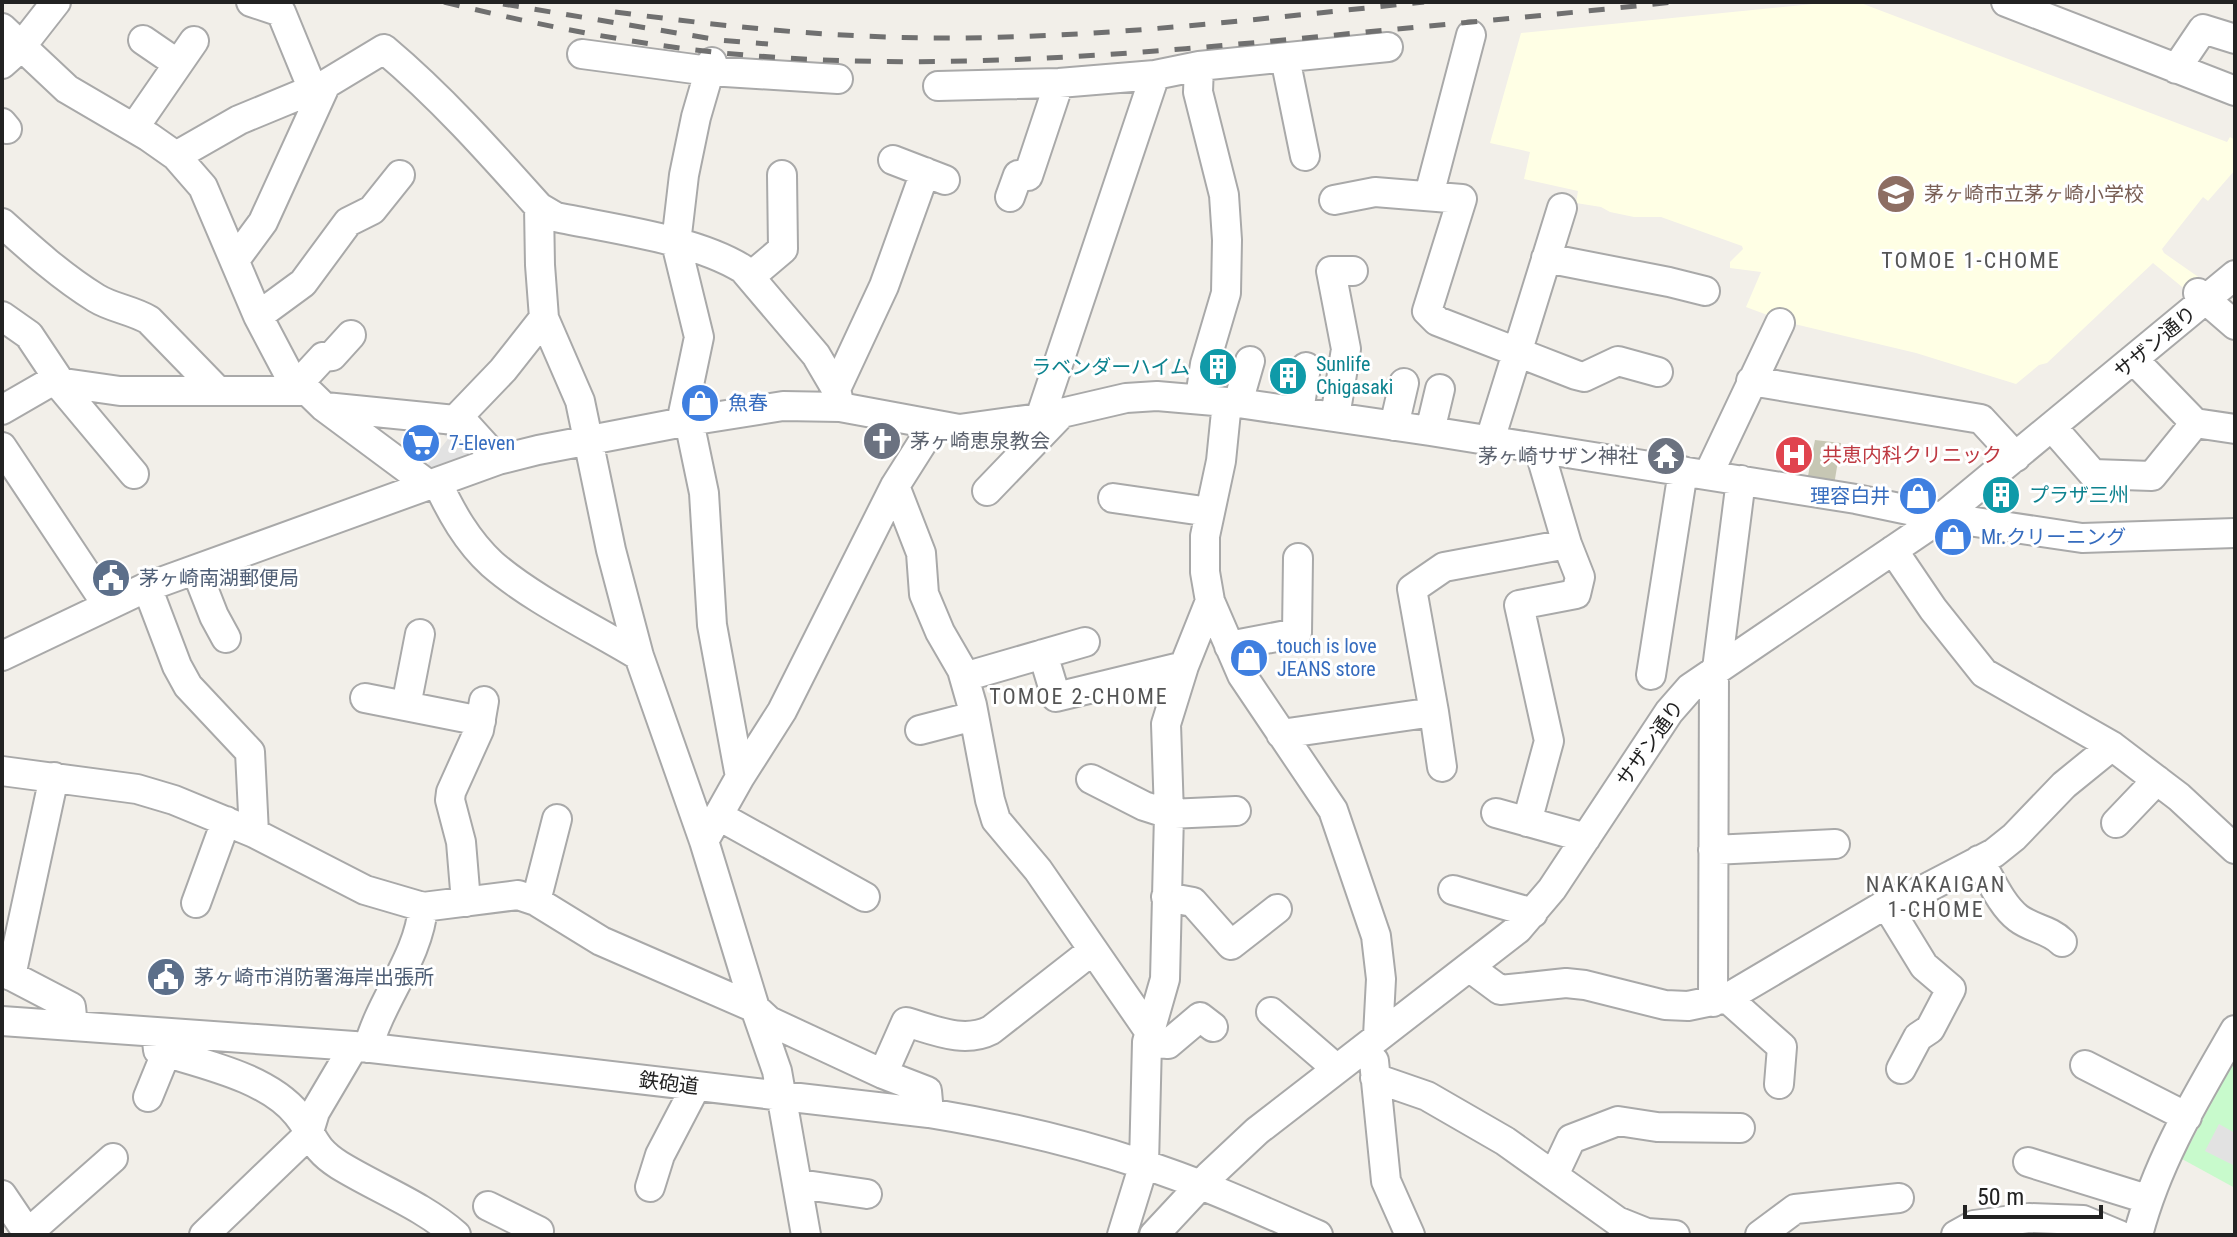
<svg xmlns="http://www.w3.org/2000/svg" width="2237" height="1237" font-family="'Roboto Condensed','Noto Sans JP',sans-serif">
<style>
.education{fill:#ffffe5}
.construction{fill:#c7c7b4}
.park{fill:#c8facc}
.parking{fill:#e2e2e2}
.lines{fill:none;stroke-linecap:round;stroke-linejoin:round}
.minor-casing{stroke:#a9a9a9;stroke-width:32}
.minor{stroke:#fff;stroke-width:28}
.rail{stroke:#707070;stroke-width:5;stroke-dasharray:16 16;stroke-linecap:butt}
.labels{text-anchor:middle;stroke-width:6;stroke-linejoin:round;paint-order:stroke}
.education-label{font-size:20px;fill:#785e54;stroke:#fff;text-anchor:start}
.street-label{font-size:20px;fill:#222;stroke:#fff}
.culture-label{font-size:20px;fill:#0d838f;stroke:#fff;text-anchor:start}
.shop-label{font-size:20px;fill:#366cbe;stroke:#fff;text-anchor:start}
.worship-label{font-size:20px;fill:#5b616d;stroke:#fff;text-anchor:start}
.health-label{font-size:20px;fill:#be3a42;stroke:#fff;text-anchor:start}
.service-label{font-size:20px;fill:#4e5e75;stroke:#fff;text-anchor:start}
.neighbourhood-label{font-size:22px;letter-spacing:2px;fill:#555;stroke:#fff}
</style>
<rect width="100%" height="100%" fill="#f2efe9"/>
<!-- education -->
<path class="education" d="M 1833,2 L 1858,2 L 2227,142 L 2230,137 L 2235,140 L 2235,170 L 2208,201 L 2203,197 L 2162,249 L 2164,253 L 2207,283 L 2187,291 L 2153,263 L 2047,363 L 2039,365 L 2016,384 L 1916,353 L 1786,322 L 1746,307 L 1761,272 L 1730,268 L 1730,262 L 1743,249 L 1742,246 L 1661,217 L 1634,217 L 1610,212 L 1601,207 L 1576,203 L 1578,191 L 1524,179 L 1530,152 L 1490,143 L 1521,33 Z"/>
<!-- construction -->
<path class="construction" d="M 1815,440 L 1841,443 L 1833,491 L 1806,486 Z"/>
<!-- park -->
<path class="park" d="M 2235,1058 L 2235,1188 L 2182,1159 Z"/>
<!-- parking -->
<path class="parking" d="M 449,424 L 489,460 L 420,474 L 448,439 L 441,431 Z
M 2219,1124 L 2235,1133 L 2235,1166 L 2205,1151 Z"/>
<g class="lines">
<defs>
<path id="minor" d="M 251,2 L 281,12 L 313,90
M 2006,2 L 2235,91
M 2,28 L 67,89 L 149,137 L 176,156 L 203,187 L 258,316 L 287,371 L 324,407 L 429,485
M 143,40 L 178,64
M 582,54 L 709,71 L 838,79
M 1285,58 L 1305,156
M 2,64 L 20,48 L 56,2
M 1199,66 L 1198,92 L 1224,195 L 1227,240 L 1226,293 L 1205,364 L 1200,398
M 2176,69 L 2203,29 L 2235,39
M 938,86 L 1059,83 L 1155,75 L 1199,66 L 1388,47
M 2,123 L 7,129
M 134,128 L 194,41
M 176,156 L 239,120 L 326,84 L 384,49 C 441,97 489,151 539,207 L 540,265 L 544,318 L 580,401 L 611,550 L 639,656 L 704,841 L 755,1008 L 777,1071 L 806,1235
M 893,160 L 945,180
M 1429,195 L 1471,35
M 1010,197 L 1018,175 L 1028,176 L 1059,83
M 1334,200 L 1375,192 L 1462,199 L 1427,311 L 1437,321 L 1576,375 L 1584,377 L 1618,361 L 1658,372
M 539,207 L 556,217 C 612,229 695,239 743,269 L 816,355 L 836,389 L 840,407
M 2,223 C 32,250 62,277 96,298 C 112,308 132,310 149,320 L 218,391
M 1546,258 L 1669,282 L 1705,291
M 235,260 L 263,222 L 326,84
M 750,277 L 783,249 L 782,175
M 2198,293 L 2235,325
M 2,316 L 29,335 L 57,377 L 57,382 L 134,474
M 258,316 L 303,283 L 348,222 L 372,210 L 400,175
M 2134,360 L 2195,423 L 2235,429
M 1751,381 L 1981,419 L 2016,457
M 299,383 L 323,357 L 332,356 L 351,335
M 836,389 L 884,286 L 925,172
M 1227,402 L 1221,461 L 1205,536 L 1205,572 L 1210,601 L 1242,675 L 1333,810 L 1376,936 L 1381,979 L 1378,1036
M 1238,403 L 1250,361
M 325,407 L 455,420 L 503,370 L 544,318
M 2,410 L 47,384 L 57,382 L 120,391 L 306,391
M 1299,411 L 1306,367
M 459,417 L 498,460
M 1335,417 L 1346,349 L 1331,271 L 1353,271
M 1040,418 L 1155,75
M 689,421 L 704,493 L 712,625 L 740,777
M 681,423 L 699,337 L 676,243 L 684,175 L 696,117 L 712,62
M 1394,426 L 1404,383
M 2052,427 L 2093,474 L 2152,476 L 2195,423
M 1430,431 L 1440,389
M 1490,440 L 1562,208
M 2,447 L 107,605
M 1708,475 L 1780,323
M 437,482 C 451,512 467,541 492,564 C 532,599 593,628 639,656
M 895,486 L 921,553 L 924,594 L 940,632 L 962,670 L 972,705 L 990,800 L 996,820 L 1038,870 L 1149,1031
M 987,491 L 1062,413
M 1113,498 L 1210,512
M 1893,550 L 1933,609 L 1984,673 L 2112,746 L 2179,797 L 2235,849
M 196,570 L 214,616 L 226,638
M 147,587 L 177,666 L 188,686 L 250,752 L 254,833
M 1229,646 L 1297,633 L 1298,558
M 1043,654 L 1056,697 L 1184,666
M 2,656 L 147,587 L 498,460 L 538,450 L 689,421 L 783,406 L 840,407 L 959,429 L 1040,418 L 1126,398 L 1157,396 L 1238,403 L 1430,431 L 1856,499 L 1942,517 L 2082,538 L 2235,533
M 1717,669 L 1741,480
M 1651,675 L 1683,471
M 964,677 L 1085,642
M 365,698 L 481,721
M 406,706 L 420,634
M 1434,712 L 1442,767
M 920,730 L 974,716
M 1281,734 L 1434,712 L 1412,589 L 1444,567 L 1567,544 L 1539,449
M 2,771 L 137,789 L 174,800 L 254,833 L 365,890 L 423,907 L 518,895 L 536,901 L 601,941 L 755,1008 L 769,1021 L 883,1074 L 927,1091 L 929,1113
M 1091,779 L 1144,806 L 1169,814 L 1236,811
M 1496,813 L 1586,838
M 719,816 L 865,897
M 1527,822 L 1549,741 L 1519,605 L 1576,594 L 1580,577 L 1567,544
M 2116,823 L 2157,780
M 704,841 L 740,777 L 782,711 L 895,486 L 933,426
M 1713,850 L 1835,844
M 1979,860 C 1990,878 2001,905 2018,918 C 2032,929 2049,929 2062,942
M 1453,890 L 1533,913
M 1166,897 L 1193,902 L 1231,945 L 1277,909
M 536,901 L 557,819
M 466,902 L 461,842 L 450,800 L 451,792 L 479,730 L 484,701
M 196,903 L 226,821
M 1886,904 L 1924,966 L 1951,989 L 1930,1029 L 1918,1037 L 1901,1069
M 1469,967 L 1500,990 L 1566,983 L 1585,985 L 1665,1005 L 1688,1006 L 1727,998 L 1886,904 L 1923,890 L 1994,853 L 2014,837 L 2064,785 L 2112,746
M 2,971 L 71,1007 L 73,1026
M 11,976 L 54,777
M 1727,998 L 1782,1047 L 1779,1084
M 1713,1002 L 1714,671
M 1271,1012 L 1337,1069
M 2,1021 L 354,1046 L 929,1113 C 1002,1125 1072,1141 1142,1164 C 1202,1183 1260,1210 1318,1235
M 156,1032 L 158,1050 C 202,1064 267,1077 297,1114 C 315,1136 311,1147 339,1165 C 378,1189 422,1205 456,1235
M 1147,1042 L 1168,1044 L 1200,1017 L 1213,1027
M 368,1048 C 381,999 419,957 423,907
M 1374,1061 L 1386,1181 L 1410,1235
M 2085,1065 L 2187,1117
M 883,1074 L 906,1022 C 934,1030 964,1044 991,1030 L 1093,950
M 1375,1078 L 1427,1096 L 1505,1141 L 1617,1221 L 1647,1233 L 1675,1235
M 148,1097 L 166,1053
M 2028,1162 L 2147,1199
M 1554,1175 L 1571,1139 L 1618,1121 L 1657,1127 L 1740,1128
M 799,1184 L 867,1194
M 650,1187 L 660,1155 L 696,1086
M 2,1195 L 29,1235
M 488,1206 L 539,1231
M 28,1233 L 113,1158
M 204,1235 L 308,1135 L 315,1112 L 354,1046
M 1122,1235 L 1144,1164 L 1147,1042 L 1165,979 L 1169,814 L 1166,724 L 1184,666 L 1210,601
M 1154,1235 L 1209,1176 L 1257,1131 L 1518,929 L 1552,889 L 1669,712 L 1690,688 L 1942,517 L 2235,275
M 1760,1235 L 1795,1209 L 1899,1198
M 1956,1235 L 1974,1225 L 2029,1218 L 2083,1220 L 2119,1235
M 2138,1235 C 2157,1161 2197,1096 2235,1030"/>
</defs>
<!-- minor casing -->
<use href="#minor" class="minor-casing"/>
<!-- minor -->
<use href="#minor" class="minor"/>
<!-- rail -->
<path class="rail" d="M 444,2 C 533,24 623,42 713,52 C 914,73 1115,56 1315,37 C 1434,25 1554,15 1674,2
M 503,4 L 719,40 L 768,44
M 615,12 C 706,24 795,34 887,37 C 1066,43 1246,20 1424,2"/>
</g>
<!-- icons -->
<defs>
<symbol id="school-disc" viewBox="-11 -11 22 22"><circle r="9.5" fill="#8d6e63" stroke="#fff"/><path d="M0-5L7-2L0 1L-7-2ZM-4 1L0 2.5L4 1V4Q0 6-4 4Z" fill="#fff"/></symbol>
<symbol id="building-disc" viewBox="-11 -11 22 22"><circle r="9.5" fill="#0f9aa8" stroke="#fff"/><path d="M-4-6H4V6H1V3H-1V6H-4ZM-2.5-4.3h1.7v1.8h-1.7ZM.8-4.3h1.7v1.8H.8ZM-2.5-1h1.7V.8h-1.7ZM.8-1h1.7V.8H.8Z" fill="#fff"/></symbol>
<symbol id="shop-disc" viewBox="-11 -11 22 22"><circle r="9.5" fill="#3f7fe0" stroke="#fff"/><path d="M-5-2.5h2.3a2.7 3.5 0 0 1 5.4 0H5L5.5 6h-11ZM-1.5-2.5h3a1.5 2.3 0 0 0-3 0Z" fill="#fff"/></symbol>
<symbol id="church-disc" viewBox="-11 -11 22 22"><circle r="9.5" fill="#6b7280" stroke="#fff"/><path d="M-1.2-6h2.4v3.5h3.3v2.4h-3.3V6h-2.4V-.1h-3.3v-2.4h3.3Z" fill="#fff"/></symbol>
<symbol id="supermarket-disc" viewBox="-11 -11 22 22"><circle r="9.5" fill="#3f7fe0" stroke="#fff"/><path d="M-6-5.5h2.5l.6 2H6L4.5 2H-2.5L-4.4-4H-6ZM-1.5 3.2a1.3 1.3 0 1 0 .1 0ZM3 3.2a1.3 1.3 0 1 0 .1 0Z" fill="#fff"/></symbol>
<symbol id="hospital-disc" viewBox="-11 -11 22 22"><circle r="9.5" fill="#e0444e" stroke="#fff"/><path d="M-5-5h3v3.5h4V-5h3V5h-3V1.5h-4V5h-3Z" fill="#fff"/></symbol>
<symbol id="temple-disc" viewBox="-11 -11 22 22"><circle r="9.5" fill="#6b7280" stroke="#fff"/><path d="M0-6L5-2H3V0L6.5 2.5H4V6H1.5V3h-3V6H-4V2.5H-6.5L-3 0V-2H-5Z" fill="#fff"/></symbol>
<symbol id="civic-disc" viewBox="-11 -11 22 22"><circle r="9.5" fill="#5c6f8a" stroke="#fff"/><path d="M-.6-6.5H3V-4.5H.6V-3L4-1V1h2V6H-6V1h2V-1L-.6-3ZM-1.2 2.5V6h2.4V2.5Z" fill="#fff"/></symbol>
</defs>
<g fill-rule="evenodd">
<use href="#school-disc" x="1874" y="172" width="44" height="44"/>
<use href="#building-disc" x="1196" y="345" width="44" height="44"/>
<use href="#building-disc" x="1266" y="354" width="44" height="44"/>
<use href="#shop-disc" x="678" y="381" width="44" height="44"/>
<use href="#church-disc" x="860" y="419" width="44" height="44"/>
<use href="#supermarket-disc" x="399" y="421" width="44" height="44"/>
<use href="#hospital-disc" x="1772" y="433" width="44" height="44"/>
<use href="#temple-disc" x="1644" y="434" width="44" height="44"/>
<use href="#building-disc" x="1979" y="473" width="44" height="44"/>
<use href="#shop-disc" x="1896" y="474" width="44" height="44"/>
<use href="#shop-disc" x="1931" y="515" width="44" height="44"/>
<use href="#civic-disc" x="89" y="556" width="44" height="44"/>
<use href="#shop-disc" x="1227" y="636" width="44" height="44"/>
<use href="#civic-disc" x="144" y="955" width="44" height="44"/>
</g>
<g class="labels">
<!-- education labels -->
<g class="education-label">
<text x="1924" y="201">茅ヶ崎市立茅ヶ崎小学校</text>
</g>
<!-- street labels -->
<g class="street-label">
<text transform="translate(2155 342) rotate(-40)" y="7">サザン通り</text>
<text transform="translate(1650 743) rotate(-55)" y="7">サザン通り</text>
<text transform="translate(669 1083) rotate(7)" y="7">鉄砲道</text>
</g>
<!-- culture labels -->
<g class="culture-label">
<text x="1316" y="371">Sunlife<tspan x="1316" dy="23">Chigasaki</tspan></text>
<text x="1190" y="374" text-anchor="end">ラベンダーハイム</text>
<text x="2029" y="502">プラザ三州</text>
</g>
<!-- shop labels -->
<g class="shop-label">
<text x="728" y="410">魚春</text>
<text x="449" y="450">7-Eleven</text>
<text x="1890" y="503" text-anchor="end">理容白井</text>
<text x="1981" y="544">Mr.クリーニング</text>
<text x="1277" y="653">touch is love<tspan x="1277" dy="23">JEANS store</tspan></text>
</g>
<!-- worship labels -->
<g class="worship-label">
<text x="910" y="448">茅ヶ崎恵泉教会</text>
<text x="1638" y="463" text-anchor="end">茅ヶ崎サザン神社</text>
</g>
<!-- health labels -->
<g class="health-label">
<text x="1822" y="462">共恵内科クリニック</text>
</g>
<!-- service labels -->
<g class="service-label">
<text x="139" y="585">茅ヶ崎南湖郵便局</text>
<text x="194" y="984">茅ヶ崎市消防署海岸出張所</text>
</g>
<!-- neighbourhood labels -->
<g class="neighbourhood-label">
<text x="1971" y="268">TOMOE 1-CHOME</text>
<text x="1079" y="704">TOMOE 2-CHOME</text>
<text x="1936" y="892">NAKAKAIGAN<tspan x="1936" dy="25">1-CHOME</tspan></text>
</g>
</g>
<!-- border -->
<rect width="2237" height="1237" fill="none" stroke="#222222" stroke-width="8"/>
<!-- scale -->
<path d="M1965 1205v12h136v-12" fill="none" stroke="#222222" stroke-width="4"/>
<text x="1977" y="1205" font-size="24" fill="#222222" stroke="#ffffff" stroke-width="6" paint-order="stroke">50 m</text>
</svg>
